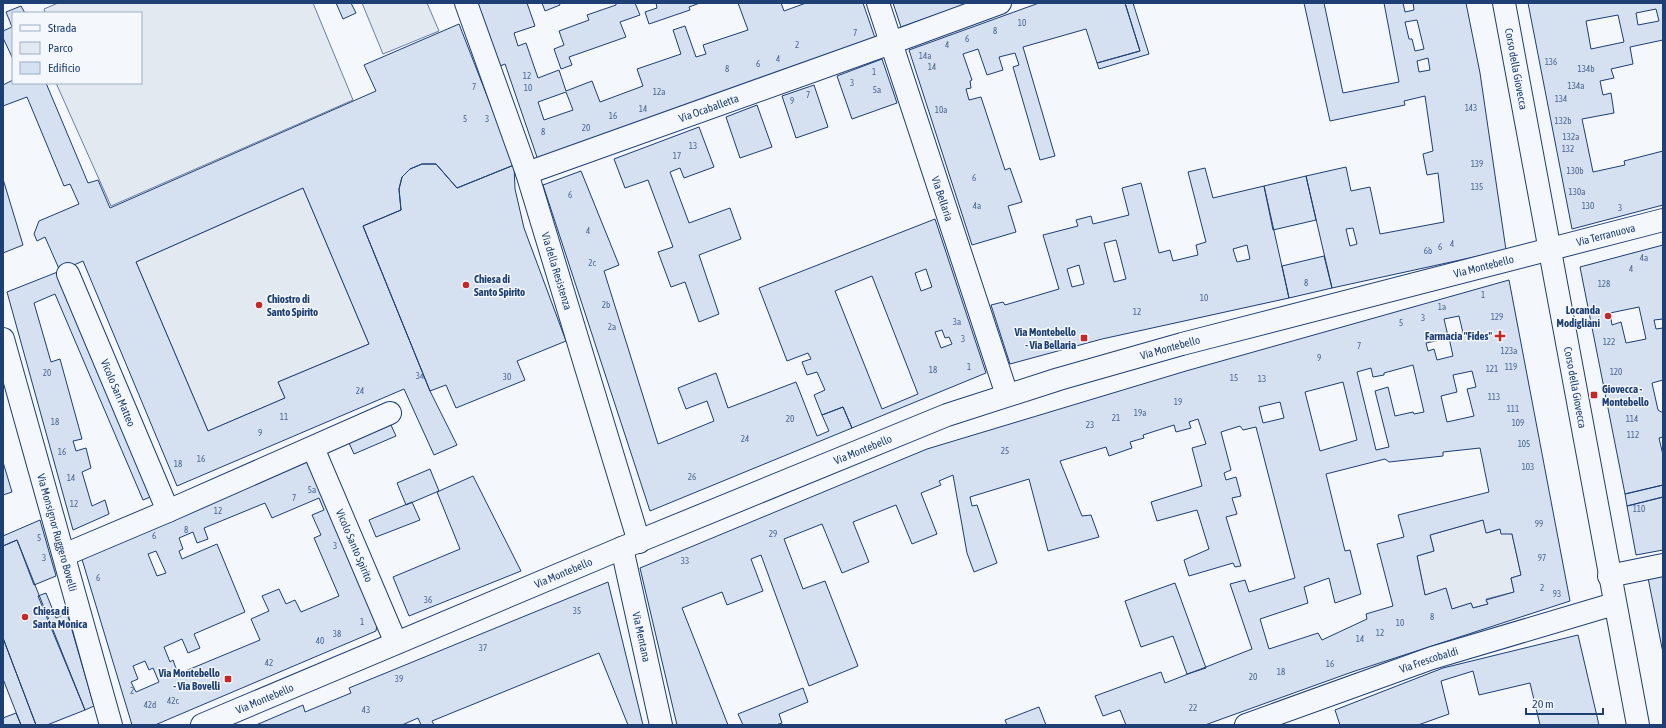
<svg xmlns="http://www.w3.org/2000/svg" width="1666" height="728" font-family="'Asap Condensed',sans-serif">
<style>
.green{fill:#e3e9f0;stroke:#687fa3}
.building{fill:#d5e0f0;stroke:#1d3f73;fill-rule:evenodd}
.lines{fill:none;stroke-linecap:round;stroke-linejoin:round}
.minor-casing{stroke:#1d3f73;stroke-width:24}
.minor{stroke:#f4f7fb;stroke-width:22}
.poi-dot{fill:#c62828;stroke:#f4f7fb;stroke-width:1.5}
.labels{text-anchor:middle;stroke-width:3;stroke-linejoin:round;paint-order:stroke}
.number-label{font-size:9px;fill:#4b6792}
.street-label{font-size:11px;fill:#1d3f73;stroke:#f4f7fb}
.poi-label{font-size:11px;font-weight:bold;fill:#1d3f73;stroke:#f4f7fb;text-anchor:start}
</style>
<rect width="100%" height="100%" fill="#f4f7fb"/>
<!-- green -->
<path class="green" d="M 58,3 L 313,3 L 353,100 L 111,206 L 56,83 L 141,83 L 141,13 L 45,13 L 44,9 Z
M 362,3 L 427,3 L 439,31 L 383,54 Z
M 303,188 L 369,344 L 278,382 L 285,398 L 208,431 L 136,262 Z
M 1483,520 L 1487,533 L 1500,529 L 1512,534 L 1521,575 L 1511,578 L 1514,592 L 1486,599 L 1488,604 L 1473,608 L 1471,603 L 1452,609 L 1446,589 L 1425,595 L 1417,556 L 1434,551 L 1430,535 Z"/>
<!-- building -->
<path class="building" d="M 336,3 L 351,3 L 356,13 L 343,19 Z
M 477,3 L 527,3 L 535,26 L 514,33 L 518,46 L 526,43 L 538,78 L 559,70 L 566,91 L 592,81 L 600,102 L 643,86 L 637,69 L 681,54 L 673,30 L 685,26 L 696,57 L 706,54 L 703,45 L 748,30 L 738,3 L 781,3 L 784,11 L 806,3 L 863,3 L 875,38 L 538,160 L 505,64 L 500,66 ZM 566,92 L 573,110 L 544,120 L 538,102 Z
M 542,3 L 559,3 L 560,5 L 545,11 Z
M 616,3 L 635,3 L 640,15 L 620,22 L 626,37 L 569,57 L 572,65 L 561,69 L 554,49 L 564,45 L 559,31 L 589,20 L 587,15 L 616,5 Z
M 656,3 L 700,3 L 689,7 L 690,10 L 649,24 L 645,12 L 657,8 Z
M 893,3 L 969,3 L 901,27 Z
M 1039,3 L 1125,3 L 1140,51 L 1097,63 L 1086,29 L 1023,47 L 1055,156 L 1040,160 L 1013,67 L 1019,65 L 1015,53 L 999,57 L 1003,70 L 987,75 L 978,49 L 963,54 L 972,80 L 970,81 L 971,88 L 966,89 L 969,100 L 981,97 L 1005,170 L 1010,168 L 1022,202 L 1008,206 L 1016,232 L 972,245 L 909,50 Z
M 1125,3 L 1133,3 L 1149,54 L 1099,69 L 1097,63 L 1140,51 Z
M 1304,3 L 1324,3 L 1343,93 L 1399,82 L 1384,3 L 1403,3 L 1405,12 L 1414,10 L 1413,3 L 1466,3 L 1480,73 L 1506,250 L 1332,288 L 1306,176 L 1346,167 L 1351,191 L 1370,187 L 1380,234 L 1444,222 L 1438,173 L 1427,175 L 1423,154 L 1433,151 L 1425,96 L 1404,101 L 1405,105 L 1330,121 ZM 1417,20 L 1424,49 L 1415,51 L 1412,39 L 1409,39 L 1405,22 ZM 1428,58 L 1430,70 L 1419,72 L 1417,61 ZM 1353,228 L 1357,244 L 1350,246 L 1346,229 Z
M 1528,3 L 1663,3 L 1663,40 L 1630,47 L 1633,64 L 1611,69 L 1614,78 L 1600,81 L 1603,95 L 1611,93 L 1614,113 L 1582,119 L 1593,172 L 1625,165 L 1624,161 L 1663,151 L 1663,205 L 1572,229 ZM 1656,9 L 1659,21 L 1638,25 L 1636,13 ZM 1618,15 L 1624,42 L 1591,49 L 1586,21 Z
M 21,6 L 25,13 L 13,13 L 13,59 L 3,38 L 3,31 L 12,27 L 6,12 Z
M 459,24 L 514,165 L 457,188 L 436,164 L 422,164 L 410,169 L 402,177 L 399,189 L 401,210 L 363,226 L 430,391 L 457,445 L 434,455 L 404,389 L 177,486 L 83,261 L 60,271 L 45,237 L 37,241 L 34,234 L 39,221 L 79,204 L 70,184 L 64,186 L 27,97 L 3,106 L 3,85 L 13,80 L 13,83 L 46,83 L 88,183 L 98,180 L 110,208 L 376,91 L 364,65 ZM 303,188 L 369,344 L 278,382 L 285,398 L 208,431 L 136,262 Z
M 882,59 L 897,103 L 852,119 L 837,76 Z
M 814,85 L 828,127 L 796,138 L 782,96 Z
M 757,105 L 772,147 L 740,158 L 726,117 Z
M 699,127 L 714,167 L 684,178 L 680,168 L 670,172 L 689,223 L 730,208 L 741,239 L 699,255 L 719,314 L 699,322 L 685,282 L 671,287 L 658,252 L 673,247 L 648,180 L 625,188 L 614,159 Z
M 422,164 L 436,164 L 457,188 L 514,165 L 515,189 L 524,228 L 566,341 L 517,361 L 525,380 L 456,408 L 446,385 L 430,391 L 363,226 L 401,210 L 399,189 L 402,177 L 410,169 Z
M 1205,168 L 1213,198 L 1264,186 L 1289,298 L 1102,339 L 1010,364 L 991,305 L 1003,302 L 1005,305 L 1059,289 L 1043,235 L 1078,226 L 1076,220 L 1091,216 L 1093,224 L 1129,215 L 1122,188 L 1141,183 L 1159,253 L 1170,250 L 1173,261 L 1198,255 L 1196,245 L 1206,242 L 1188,172 ZM 1116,240 L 1126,279 L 1114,282 L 1104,243 ZM 1247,245 L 1250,259 L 1237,262 L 1233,249 ZM 1079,265 L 1084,284 L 1072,287 L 1067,269 Z
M 581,171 L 619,265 L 604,271 L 658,444 L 714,421 L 707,401 L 686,409 L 678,388 L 716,373 L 728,408 L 796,382 L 817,436 L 829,431 L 822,415 L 843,407 L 852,428 L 650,511 L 543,185 Z
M 1306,176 L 1316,220 L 1273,230 L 1264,186 Z
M 3,179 L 23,245 L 3,253 Z
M 935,219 L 986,373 L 852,428 L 843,407 L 822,415 L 814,395 L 825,390 L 817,372 L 807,375 L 802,362 L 811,359 L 808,353 L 787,361 L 759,288 ZM 926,269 L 932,287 L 921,291 L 915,273 ZM 872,276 L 918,394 L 882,409 L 835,291 ZM 942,330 L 945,338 L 949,337 L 952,344 L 941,348 L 935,332 Z
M 1663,245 L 1663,319 L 1654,320 L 1656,329 L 1663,328 L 1663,380 L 1652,383 L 1658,410 L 1663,413 L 1663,437 L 1659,438 L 1663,455 L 1663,485 L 1625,494 L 1580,267 ZM 1639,307 L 1646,339 L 1626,343 L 1621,322 L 1612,325 L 1610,313 Z
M 1324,256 L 1332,288 L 1289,298 L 1282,266 Z
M 60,271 L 155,495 L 143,500 L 55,294 L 34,303 L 51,362 L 60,359 L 82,439 L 73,441 L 76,451 L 86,448 L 91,468 L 82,472 L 92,506 L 105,500 L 109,514 L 73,530 L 7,292 Z
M 1509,280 L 1570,601 L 1352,672 L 1205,725 L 1126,725 L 1120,710 L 1103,716 L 1095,696 L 1161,672 L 1165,683 L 1252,649 L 1230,584 L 1245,580 L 1249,592 L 1295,578 L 1256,427 L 1243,430 L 1240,426 L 1221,432 L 1231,470 L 1224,473 L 1226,480 L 1236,477 L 1241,496 L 1232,498 L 1237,514 L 1226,517 L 1241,566 L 1235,567 L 1233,563 L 1189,576 L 1184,560 L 1209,549 L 1197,510 L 1157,521 L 1151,502 L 1202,486 L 1192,448 L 1206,444 L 1198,419 L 1189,422 L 1191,428 L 1176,432 L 1174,425 L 1143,435 L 1144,438 L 1130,442 L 1132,448 L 1109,456 L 1106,447 L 1060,461 L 1082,516 L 1091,515 L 1099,537 L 1048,551 L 1029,479 L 970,497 L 972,506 L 977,505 L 997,563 L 974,572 L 967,553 L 953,475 L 939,481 L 941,485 L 921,493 L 937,534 L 912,544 L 896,505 L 853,522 L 869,562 L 842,573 L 822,524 L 784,539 L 803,589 L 825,581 L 858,666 L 809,686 L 761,555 L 751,559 L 763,591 L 727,605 L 722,592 L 682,608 L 728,725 L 677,725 L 640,568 L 927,449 L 1186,371 ZM 1459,316 L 1463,333 L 1448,336 L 1444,319 ZM 1449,338 L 1453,356 L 1437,360 L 1434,349 L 1428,351 L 1426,343 ZM 1413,365 L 1424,412 L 1414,414 L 1413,412 L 1395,416 L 1388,387 L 1375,391 L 1389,447 L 1376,450 L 1357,372 L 1371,368 L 1373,377 L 1384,375 L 1384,373 ZM 1472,371 L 1476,387 L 1467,389 L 1474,416 L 1447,422 L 1441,396 L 1457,392 L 1453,375 ZM 1343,382 L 1357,440 L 1320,451 L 1305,392 ZM 1280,402 L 1284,418 L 1263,423 L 1259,407 ZM 1480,448 L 1489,492 L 1398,515 L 1404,537 L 1377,544 L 1393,606 L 1366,614 L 1367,619 L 1322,640 L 1318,633 L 1269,649 L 1260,619 L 1308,603 L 1304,587 L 1329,578 L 1335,603 L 1361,594 L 1350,550 L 1345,551 L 1326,474 L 1385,459 L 1389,462 L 1443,456 L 1443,452 ZM 1483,520 L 1486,533 L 1500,529 L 1501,534 L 1512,534 L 1521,575 L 1511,578 L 1514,592 L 1486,600 L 1488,604 L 1473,608 L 1471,603 L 1452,609 L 1446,588 L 1425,595 L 1417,556 L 1434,551 L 1430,535 Z
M 391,425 L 396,436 L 354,454 L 349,443 Z
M 309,460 L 377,624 L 376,631 L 155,725 L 132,725 L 81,556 ZM 319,498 L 324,510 L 312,515 L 321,535 L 314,538 L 339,596 L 301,612 L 295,600 L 286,604 L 279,589 L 262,596 L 269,611 L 251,619 L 260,640 L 178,674 L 173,660 L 170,662 L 164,647 L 182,639 L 188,653 L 200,648 L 194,634 L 245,612 L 217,544 L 182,559 L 179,551 L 183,549 L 179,538 L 193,532 L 197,543 L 208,539 L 204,528 L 265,503 L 272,518 ZM 156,551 L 166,573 L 157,576 L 148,554 ZM 145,661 L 149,670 L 153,668 L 159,682 L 136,692 L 131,682 L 138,679 L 133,666 Z
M 3,462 L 12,492 L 3,495 Z
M 430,469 L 439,491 L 406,505 L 397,483 Z
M 473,476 L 521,571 L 409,616 L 393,577 L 460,549 L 437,492 Z
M 1663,485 L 1663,497 L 1627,506 L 1625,494 Z
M 1663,497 L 1663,550 L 1636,555 L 1627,506 Z
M 412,502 L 420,520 L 376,537 L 369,520 Z
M 40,520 L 56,576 L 34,585 L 17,540 L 3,546 L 3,536 Z
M 17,540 L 85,710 L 47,725 L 36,725 L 3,638 L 3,546 Z
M 1663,575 L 1663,653 L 1648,578 Z
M 608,582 L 643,725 L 628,725 L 599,653 L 432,721 L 434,725 L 421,725 L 418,718 L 402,725 L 256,725 L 303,705 L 305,712 L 351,693 L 349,688 Z
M 1175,583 L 1206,668 L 1187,674 L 1173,636 L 1141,647 L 1125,601 Z
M 46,593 L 56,618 L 67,613 L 94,706 L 85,710 L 38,596 Z
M 1578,635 L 1599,725 L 1540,725 L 1530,683 L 1479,695 L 1473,671 L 1441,681 L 1449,714 L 1418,725 L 1340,725 L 1335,710 L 1443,668 Z
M 3,638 L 36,725 L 21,725 L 3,679 Z
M 803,688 L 808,702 L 779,714 L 782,723 L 776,725 L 743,725 L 738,714 Z
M 1039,707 L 1046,725 L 1007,725 L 1005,720 Z
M 16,713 L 21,725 L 3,725 L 3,718 Z"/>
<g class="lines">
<defs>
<g id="minor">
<path id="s1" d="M 466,3 L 527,173 L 639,542"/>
<path id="s2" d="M 878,3 L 1007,395"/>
<path id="s3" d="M 1504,3 L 1638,725"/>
<path id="s4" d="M 527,173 L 891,43 L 1000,3"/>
<path id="s5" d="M 68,274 L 168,511"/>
<path id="s6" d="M 3,339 L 111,725"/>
<path id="s7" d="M 313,448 L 396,643"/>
<path id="s8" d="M 622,548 L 661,725"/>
<path d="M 64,555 L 168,511 L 390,413"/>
<path d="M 1609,576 L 1663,565"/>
<path id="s9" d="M 202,725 L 622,548 L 947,415 L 1059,379 L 1182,344 L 1663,220"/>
<path id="s10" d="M 1246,725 L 1432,658 L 1614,604"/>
</g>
</defs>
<!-- minor casing -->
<use href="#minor" class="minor-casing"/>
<!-- minor -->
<use href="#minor" class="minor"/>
</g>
<!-- markers -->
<g class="poi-dot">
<circle cx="466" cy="285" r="4"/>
<circle cx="259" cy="305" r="4"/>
<circle cx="1608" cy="316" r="4"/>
<path d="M1498 330h4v4h4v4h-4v4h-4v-4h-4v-4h4z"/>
<rect x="1080" y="334" width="8" height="8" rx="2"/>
<rect x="1590" y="391" width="8" height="8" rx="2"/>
<circle cx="25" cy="617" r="4"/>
<rect x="224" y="675" width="8" height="8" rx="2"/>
</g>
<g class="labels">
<!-- number labels -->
<g class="number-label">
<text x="1022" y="26">10</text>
<text x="995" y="34">8</text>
<text x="855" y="36">7</text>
<text x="967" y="42">6</text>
<text x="797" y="48">2</text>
<text x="947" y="48">4</text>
<text x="925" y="59">14a</text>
<text x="778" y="62">4</text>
<text x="1551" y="65">136</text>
<text x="758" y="67">6</text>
<text x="932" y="70">14</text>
<text x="727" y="72">8</text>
<text x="1586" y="72">134b</text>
<text x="874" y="75">1</text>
<text x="527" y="79">12</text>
<text x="852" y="86">3</text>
<text x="1576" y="89">134a</text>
<text x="474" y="90">7</text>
<text x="528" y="91">10</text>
<text x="877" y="93">5a</text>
<text x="659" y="95">12a</text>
<text x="808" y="98">7</text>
<text x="1561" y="102">134</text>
<text x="792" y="104">9</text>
<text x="1471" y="111">143</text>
<text x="643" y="112">14</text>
<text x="941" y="113">10a</text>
<text x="613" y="119">16</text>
<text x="465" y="122">5</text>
<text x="487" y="122">3</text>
<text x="1563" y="124">132b</text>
<text x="586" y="131">20</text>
<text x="543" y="135">8</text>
<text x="1571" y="140">132a</text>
<text x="693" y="149">13</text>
<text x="1568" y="152">132</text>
<text x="677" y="159">17</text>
<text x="1477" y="167">139</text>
<text x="1575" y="174">130b</text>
<text x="974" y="181">6</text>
<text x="1477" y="190">135</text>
<text x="1577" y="195">130a</text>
<text x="570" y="198">6</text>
<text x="977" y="209">4a</text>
<text x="1588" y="209">130</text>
<text x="1620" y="211">3</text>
<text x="588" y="234">4</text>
<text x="1452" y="247">4</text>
<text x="1440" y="250">6</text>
<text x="1428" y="254">6b</text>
<text x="1644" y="261">4a</text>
<text x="592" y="266">2c</text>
<text x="1631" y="272">4</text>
<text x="1306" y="286">8</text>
<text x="1604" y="287">128</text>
<text x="1483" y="298">1</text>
<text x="1204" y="301">10</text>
<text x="606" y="308">2b</text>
<text x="1442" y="310">1a</text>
<text x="1137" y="315">12</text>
<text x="1497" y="320">129</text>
<text x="1423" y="321">3</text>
<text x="957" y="325">3a</text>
<text x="1401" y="326">5</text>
<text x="612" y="330">2a</text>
<text x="963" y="342">3</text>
<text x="1609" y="345">122</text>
<text x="1359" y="349">7</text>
<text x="1509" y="354">123a</text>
<text x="1319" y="361">9</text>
<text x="969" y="370">1</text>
<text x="1511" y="370">119</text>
<text x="1492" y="372">121</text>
<text x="933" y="373">18</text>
<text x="1616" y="375">120</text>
<text x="47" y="376">20</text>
<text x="420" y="379">34</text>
<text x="507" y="380">30</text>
<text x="1234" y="381">15</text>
<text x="1262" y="382">13</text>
<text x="360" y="394">24</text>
<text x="1494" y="400">113</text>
<text x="1178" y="405">19</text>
<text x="1513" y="412">111</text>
<text x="1140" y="416">19a</text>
<text x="284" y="420">11</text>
<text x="1116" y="421">21</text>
<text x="790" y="422">20</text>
<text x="1632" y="422">114</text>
<text x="55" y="425">18</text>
<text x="1518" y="426">109</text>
<text x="1090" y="428">23</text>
<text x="260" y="436">9</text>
<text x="1633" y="438">112</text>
<text x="745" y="442">24</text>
<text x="1524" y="447">105</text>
<text x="1005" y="454">25</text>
<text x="62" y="455">16</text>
<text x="201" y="462">16</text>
<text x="178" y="467">18</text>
<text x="1528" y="470">103</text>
<text x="692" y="480">26</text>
<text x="71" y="481">14</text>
<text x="312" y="493">5a</text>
<text x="294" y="501">7</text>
<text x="74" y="507">12</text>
<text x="1639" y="512">110</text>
<text x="218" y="514">12</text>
<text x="1539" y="527">99</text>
<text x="186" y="533">8</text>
<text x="773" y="537">29</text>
<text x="154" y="539">6</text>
<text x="39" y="541">5</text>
<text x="335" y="549">3</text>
<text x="44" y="561">3</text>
<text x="1542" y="561">97</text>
<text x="685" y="564">33</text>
<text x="98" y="581">6</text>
<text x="1542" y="591">2</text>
<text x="1557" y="597">93</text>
<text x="428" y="603">36</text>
<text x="577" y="614">35</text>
<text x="1432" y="620">8</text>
<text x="362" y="625">1</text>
<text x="1400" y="626">10</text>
<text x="1380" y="636">12</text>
<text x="337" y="637">38</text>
<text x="1360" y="642">14</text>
<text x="320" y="644">40</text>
<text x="483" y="651">37</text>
<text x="269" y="666">42</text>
<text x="1330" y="667">16</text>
<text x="1281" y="675">18</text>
<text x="1253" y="680">20</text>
<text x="399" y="682">39</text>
<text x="132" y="694">2</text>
<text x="173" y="704">42c</text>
<text x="150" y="708">42d</text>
<text x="1193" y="711">22</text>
<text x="366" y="713">43</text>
</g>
<!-- street labels -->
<g class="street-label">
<text dy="4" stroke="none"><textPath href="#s3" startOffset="67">Corso della Giovecca</textPath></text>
<text dy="4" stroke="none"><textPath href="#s4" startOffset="193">Via Ocaballetta</textPath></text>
<text dy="4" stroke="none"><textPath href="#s2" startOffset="206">Via Bellaria</textPath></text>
<text dy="4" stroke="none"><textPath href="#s9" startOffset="1490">Via Terranuova</textPath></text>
<text dy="4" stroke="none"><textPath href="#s9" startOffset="1364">Via Montebello</textPath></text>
<text dy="4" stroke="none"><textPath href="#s1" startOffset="283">Via della Resistenza</textPath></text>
<text dy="4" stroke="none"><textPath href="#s9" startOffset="1040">Via Montebello</textPath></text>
<text dy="4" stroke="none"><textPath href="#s3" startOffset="391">Corso della Giovecca</textPath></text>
<text dy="4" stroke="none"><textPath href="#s5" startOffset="129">Vicolo San Matteo</textPath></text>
<text dy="4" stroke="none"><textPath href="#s9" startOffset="716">Via Montebello</textPath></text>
<text dy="4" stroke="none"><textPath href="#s6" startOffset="201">Via Monsignor Ruggero Bovelli</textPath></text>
<text dy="4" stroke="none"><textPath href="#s7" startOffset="106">Vicolo Santo Spirito</textPath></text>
<text dy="4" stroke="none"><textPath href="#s9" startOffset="392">Via Montebello</textPath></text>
<text dy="4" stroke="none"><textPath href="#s8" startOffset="91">Via Mentana</textPath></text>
<text dy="4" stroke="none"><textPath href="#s10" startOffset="194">Via Frescobaldi</textPath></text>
<text dy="4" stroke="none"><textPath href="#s9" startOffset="68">Via Montebello</textPath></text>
</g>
<!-- poi labels -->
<g class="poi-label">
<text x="474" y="283">Chiesa di<tspan x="474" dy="13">Santo Spirito</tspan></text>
<text x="267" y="303">Chiostro di<tspan x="267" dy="13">Santo Spirito</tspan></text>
<text x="1600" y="314" text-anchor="end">Locanda<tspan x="1600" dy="13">Modigliani</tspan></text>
<text x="1076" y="336" text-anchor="end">Via Montebello<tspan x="1076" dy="13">- Via Bellaria</tspan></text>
<text x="1492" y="340" text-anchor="end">Farmacia "Fides"</text>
<text x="1602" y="393">Giovecca -<tspan x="1602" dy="13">Montebello</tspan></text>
<text x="33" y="615">Chiesa di<tspan x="33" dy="13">Santa Monica</tspan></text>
<text x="220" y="677" text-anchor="end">Via Montebello<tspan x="220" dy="13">- Via Bovelli</tspan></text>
</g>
</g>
<!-- border -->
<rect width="1666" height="728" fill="none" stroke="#1d3f73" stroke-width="8"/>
<!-- legend -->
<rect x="12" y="12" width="130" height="72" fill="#f4f7fb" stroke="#9eadc5"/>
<rect x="20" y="25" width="20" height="6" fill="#f4f7fb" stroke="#9eadc5"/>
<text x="48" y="32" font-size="12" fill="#1d3f73">Strada</text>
<rect x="20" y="42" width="20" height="12" fill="#e3e9f0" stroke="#9eadc5"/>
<text x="48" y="52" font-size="12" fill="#1d3f73">Parco</text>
<rect x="20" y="62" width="20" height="12" fill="#d5e0f0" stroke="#9eadc5"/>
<text x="48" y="72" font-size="12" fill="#1d3f73">Edificio</text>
<!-- scale -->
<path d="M1526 708v6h77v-6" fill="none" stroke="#1d3f73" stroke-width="2"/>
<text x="1532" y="708" font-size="12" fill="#1d3f73" stroke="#f4f7fb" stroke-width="3" paint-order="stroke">20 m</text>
</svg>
